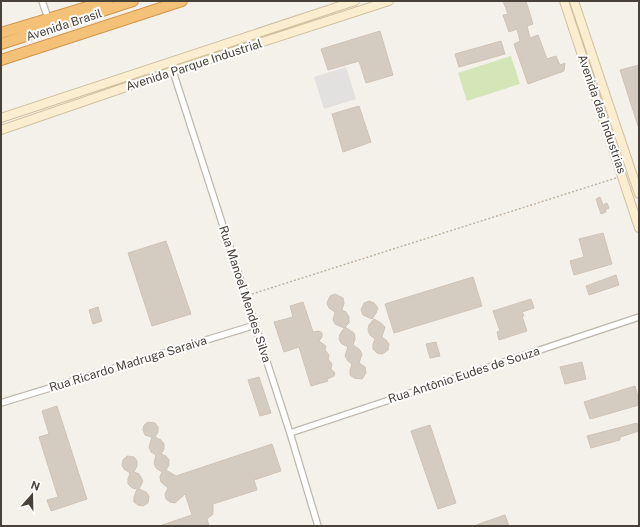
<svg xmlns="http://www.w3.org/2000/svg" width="640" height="527" font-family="'Public Sans',sans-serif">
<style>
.green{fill:#d4e5b8}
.parking{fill:#e3e1df}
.building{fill:#d5ccc1;stroke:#cfc3b5}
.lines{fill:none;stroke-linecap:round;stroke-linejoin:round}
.street-casing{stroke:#bfb8ae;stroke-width:8}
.secondary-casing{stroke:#d0c09e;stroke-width:10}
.highway-casing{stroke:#d29548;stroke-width:12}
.path{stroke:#c0b3a1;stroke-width:1.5;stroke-dasharray:2 2;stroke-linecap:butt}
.street{stroke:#fff;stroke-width:5.5}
.secondary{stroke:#fbedcf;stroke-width:8}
.highway{stroke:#f3c178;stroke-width:10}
.labels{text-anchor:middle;stroke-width:4;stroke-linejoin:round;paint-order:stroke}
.street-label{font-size:12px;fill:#484139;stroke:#fff}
</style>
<rect width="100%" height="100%" fill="#f4f1eb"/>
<!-- green -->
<path class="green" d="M 511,56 L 520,84 L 467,101 L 458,73 Z"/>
<!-- parking -->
<path class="parking" d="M 346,67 L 356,99 L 324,109 L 314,77 Z"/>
<!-- building -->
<path class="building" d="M 503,1 L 526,1 L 533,24 L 527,26 L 530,38 L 538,35 L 547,59 L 556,56 L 560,65 L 565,63 L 564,71 L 528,84 L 514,44 L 520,41 L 517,29 L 509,32 L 503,15 L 508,14 Z
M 380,31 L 393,75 L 366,83 L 359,61 L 328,70 L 321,49 Z
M 501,41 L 505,54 L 459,67 L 455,54 Z
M 639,65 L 639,126 L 638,126 L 620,70 Z
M 359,106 L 371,142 L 343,152 L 332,114 Z
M 600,197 L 603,205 L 607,203 L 609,208 L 605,210 L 606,212 L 601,214 L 596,199 Z
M 603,233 L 612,264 L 574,275 L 570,261 L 584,257 L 579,239 Z
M 166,241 L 191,314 L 152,326 L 128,253 Z
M 616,275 L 619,285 L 589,295 L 586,286 Z
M 473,277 L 482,306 L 394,333 L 385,304 Z
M 335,294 L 343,298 L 344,303 L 342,310 L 346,312 L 349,317 L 349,323 L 344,328 L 335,324 L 333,320 L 335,312 L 329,308 L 327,303 L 330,296 Z
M 531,299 L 534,308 L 522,312 L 524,316 L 522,316 L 527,331 L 499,340 L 497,332 L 500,331 L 493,311 Z
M 369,301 L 374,303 L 378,308 L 376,313 L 372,319 L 363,315 L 361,310 L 364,303 Z
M 303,302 L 313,332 L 319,331 L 322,333 L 322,337 L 319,341 L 326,346 L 325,350 L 329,355 L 328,359 L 332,364 L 331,369 L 335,373 L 334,376 L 327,379 L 328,381 L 311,386 L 299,347 L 284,352 L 274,322 L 293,317 L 290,306 Z
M 98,307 L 102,321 L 93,324 L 89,310 Z
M 374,319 L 381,323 L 385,327 L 382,337 L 386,340 L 389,344 L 388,350 L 382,354 L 377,353 L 373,349 L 373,344 L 375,339 L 370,335 L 368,330 L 369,325 Z
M 345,327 L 354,333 L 355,339 L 353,345 L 359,349 L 362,354 L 359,363 L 365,367 L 366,373 L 362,379 L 354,378 L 350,375 L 350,370 L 352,364 L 348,361 L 345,356 L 348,347 L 341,343 L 339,339 L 340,334 Z
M 436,342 L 440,356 L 430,358 L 426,344 Z
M 582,362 L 586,379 L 565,384 L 560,367 Z
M 259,377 L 271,413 L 260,416 L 248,380 Z
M 635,386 L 639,400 L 639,405 L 590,419 L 584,402 Z
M 57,406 L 87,499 L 51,511 L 47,500 L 58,497 L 39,437 L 49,434 L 42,411 Z
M 148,422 L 155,423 L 158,427 L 158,432 L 155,437 L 161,440 L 164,444 L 164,449 L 161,454 L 166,456 L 169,460 L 169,465 L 166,470 L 176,476 L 272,444 L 281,471 L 254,480 L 257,490 L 213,504 L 213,514 L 207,519 L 209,526 L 162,526 L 162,525 L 192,515 L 185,494 L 175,503 L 170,502 L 166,499 L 165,494 L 168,488 L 161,482 L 160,477 L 162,472 L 156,468 L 154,463 L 156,455 L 151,452 L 149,447 L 152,437 L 145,435 L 143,430 L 144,425 Z
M 637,423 L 639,431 L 620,437 L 620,440 L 591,448 L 587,436 Z
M 430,425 L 456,503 L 438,509 L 411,431 Z
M 127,456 L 134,457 L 137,461 L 137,466 L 134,472 L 139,474 L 143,481 L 139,489 L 146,492 L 149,496 L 148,503 L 143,506 L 138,505 L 134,502 L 134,497 L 137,489 L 132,488 L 128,484 L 128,479 L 130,473 L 124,469 L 122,465 L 123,460 Z
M 505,515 L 509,526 L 476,526 L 476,525 Z"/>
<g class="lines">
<defs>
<path id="street" d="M 42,1 L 48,18
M 170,62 L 290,433 L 318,526
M 1,403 L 255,325
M 290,433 L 639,317"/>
<path id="secondary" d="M 564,1 L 639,228
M 574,1 L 639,194
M 1,118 L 355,1
M 1,130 L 173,71 L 389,1"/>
<path id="highway" d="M 1,33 L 107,1
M 1,44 L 133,1
M 1,60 L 182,1"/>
</defs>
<!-- street casing -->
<use href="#street" class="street-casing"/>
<!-- secondary casing -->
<use href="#secondary" class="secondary-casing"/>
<!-- highway casing -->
<use href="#highway" class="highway-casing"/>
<!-- path -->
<path class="path" d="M 252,294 L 616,178"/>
<!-- street -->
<use href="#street" class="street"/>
<!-- secondary -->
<use href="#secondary" class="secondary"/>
<!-- highway -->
<use href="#highway" class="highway"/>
</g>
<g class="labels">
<!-- street labels -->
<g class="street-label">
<text transform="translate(64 25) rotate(-18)" y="4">Avenida Brasil</text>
<text transform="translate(194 65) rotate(-18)" y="4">Avenida Parque Industrial</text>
<text transform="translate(602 114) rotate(71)" y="4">Avenida das Industrias</text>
<text transform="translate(245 294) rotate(72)" y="4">Rua Manoel Mendes Silva</text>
<text transform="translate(128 364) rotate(-17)" y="4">Rua Ricardo Madruga Saraiva</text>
<text transform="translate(464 375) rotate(-18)" y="4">Rua Antônio Eudes de Souza</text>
</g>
</g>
<!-- border -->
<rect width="640" height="527" fill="none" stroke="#484139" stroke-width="4"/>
<!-- north arrow -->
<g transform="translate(32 495) rotate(20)" stroke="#ffffff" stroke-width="3" paint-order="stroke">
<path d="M0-3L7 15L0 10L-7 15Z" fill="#484139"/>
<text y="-6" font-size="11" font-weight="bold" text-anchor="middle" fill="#484139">N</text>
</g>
</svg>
